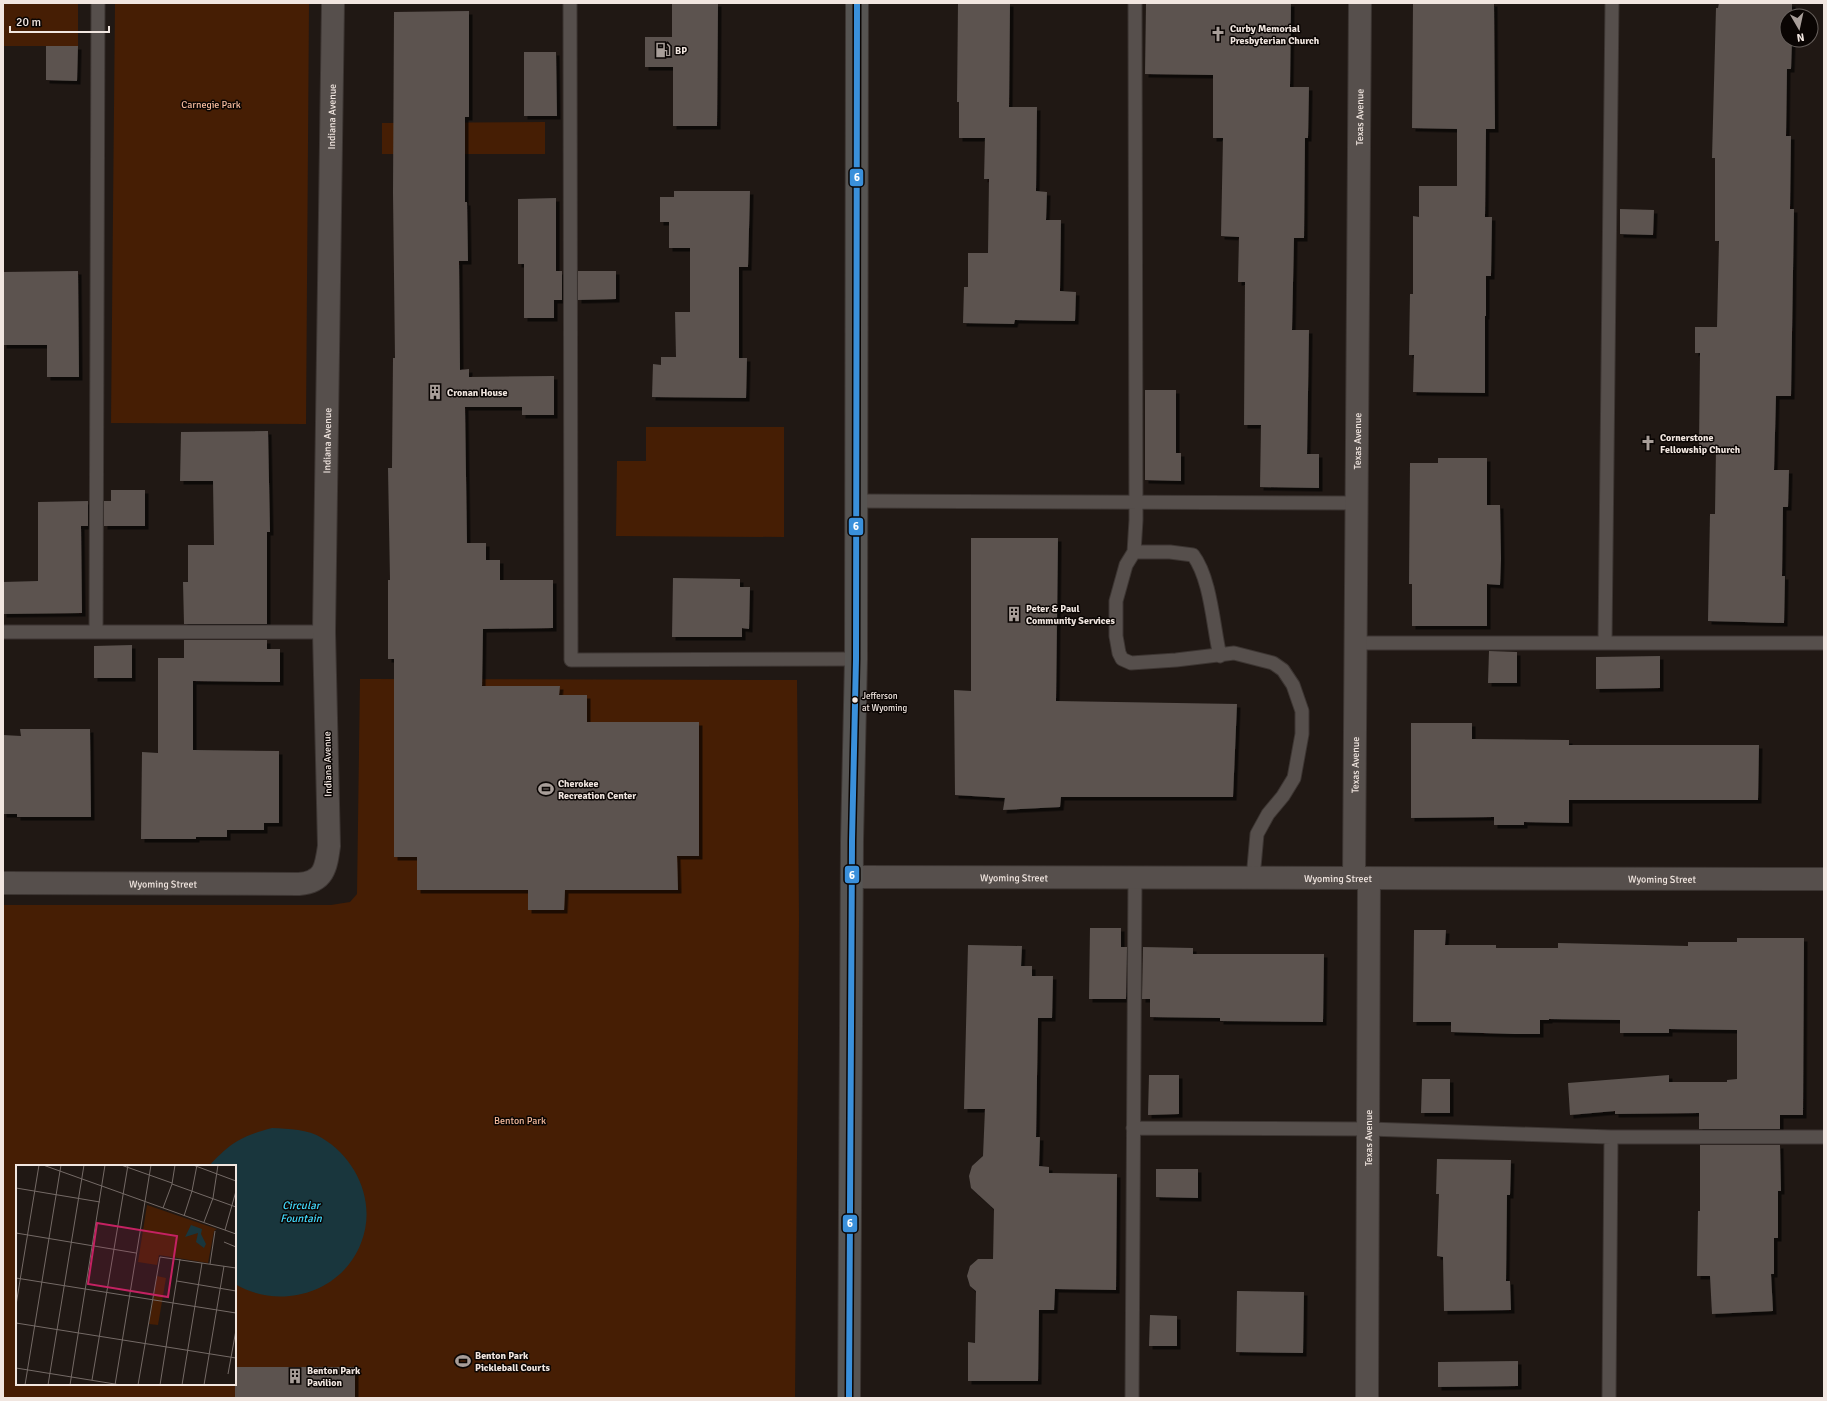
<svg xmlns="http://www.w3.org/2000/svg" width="1827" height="1401" font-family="Signika,sans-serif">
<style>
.green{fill:#461e04;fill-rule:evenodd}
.water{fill:#19363d}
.building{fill:#5b534f;filter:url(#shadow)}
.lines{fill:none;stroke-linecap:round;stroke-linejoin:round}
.service-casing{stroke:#3c3532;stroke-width:15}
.minor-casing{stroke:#3c3532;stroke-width:24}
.secondary-casing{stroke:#3c3532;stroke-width:24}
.service{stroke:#564f4c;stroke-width:13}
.minor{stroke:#564f4c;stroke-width:22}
.secondary{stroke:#565452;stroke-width:22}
.bus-1-casing{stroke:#0a0503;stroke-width:9}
.bus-1{stroke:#3a90db;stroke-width:6}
.bus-dot{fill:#f1e6e0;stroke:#0a0503;stroke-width:1.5}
.labels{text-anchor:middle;stroke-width:3;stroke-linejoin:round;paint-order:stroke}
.bus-label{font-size:9px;fill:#f1e6e0;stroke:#0a0503;text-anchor:start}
.poi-label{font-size:10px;font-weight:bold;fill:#f1e6e0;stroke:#0a0503;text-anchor:start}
.park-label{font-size:10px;fill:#f4ba9c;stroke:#0a0503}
.street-label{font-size:10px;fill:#f1e6e0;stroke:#0a0503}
.water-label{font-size:11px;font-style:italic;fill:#42dbfe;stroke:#0a0503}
.inset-road{fill:none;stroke:#746a66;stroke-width:1}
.view{fill:#c42262;fill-opacity:0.15;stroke:#c42262;stroke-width:2}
.inset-edge{fill:none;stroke:#f1e6e0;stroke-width:2}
.line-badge{stroke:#0a0503;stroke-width:1.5}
.badge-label{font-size:11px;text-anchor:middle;font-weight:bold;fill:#fff}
</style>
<defs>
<filter id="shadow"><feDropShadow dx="3.5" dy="3.5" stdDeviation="0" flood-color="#0009"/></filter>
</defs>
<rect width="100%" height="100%" fill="#201814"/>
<!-- green -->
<path class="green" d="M 3,3 L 78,3 L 78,46 L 3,46 Z
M 115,3 L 309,3 L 306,424 L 111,423 Z
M 545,122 L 545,154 L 382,154 L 382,123 Z
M 646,427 L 784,427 L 784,537 L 616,536 L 617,461 L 646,461 Z
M 360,679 L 797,680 L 799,919 L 795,1398 L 3,1398 L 3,905 L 331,905 L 350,902 L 357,894 ZM 17,1166 L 235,1166 L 235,1384 L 17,1384 Z"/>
<!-- water -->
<path class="water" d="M 272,1128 C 289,1129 308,1129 322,1138 C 357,1159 377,1203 361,1243 C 342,1293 280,1311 235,1284 L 235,1166 L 209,1166 C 231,1142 242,1136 272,1128 Z"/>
<!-- building -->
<path class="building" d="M 672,3 L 718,3 L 717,126 L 673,126 L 673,67 L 645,67 L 645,37 L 672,37 Z
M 958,3 L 1010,3 L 1009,107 L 1037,107 L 1036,191 L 1047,192 L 1046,220 L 1061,220 L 1060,291 L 1076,292 L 1075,321 L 1015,320 L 1014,324 L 963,323 L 964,287 L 968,287 L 968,253 L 988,253 L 989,179 L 984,179 L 985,138 L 959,138 L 959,102 L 957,102 Z
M 1146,3 L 1291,3 L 1290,87 L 1309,87 L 1308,138 L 1305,138 L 1304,238 L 1294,238 L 1292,330 L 1309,330 L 1307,454 L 1319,454 L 1319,488 L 1260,487 L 1261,425 L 1244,425 L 1245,282 L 1238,282 L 1239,237 L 1221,236 L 1223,138 L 1213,138 L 1213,75 L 1145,74 Z
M 1413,3 L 1494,3 L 1495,129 L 1486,129 L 1485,217 L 1492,217 L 1491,276 L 1486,276 L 1486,316 L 1485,316 L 1485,393 L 1413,392 L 1414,355 L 1409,355 L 1410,294 L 1413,294 L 1413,216 L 1419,217 L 1419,186 L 1457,186 L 1457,129 L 1412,128 Z
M 1719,3 L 1792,3 L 1792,16 L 1787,16 L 1787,40 L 1792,40 L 1791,69 L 1787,69 L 1786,136 L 1791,136 L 1790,209 L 1794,209 L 1791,396 L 1776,396 L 1774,470 L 1789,470 L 1788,507 L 1783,507 L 1782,576 L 1785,576 L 1784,623 L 1708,621 L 1710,514 L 1715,514 L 1716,448 L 1699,447 L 1700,353 L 1695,353 L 1695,327 L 1717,327 L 1719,241 L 1715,241 L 1715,158 L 1712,158 L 1716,8 L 1718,8 Z
M 469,11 L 469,117 L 465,117 L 465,202 L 467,202 L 468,261 L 459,261 L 460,370 L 469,369 L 469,377 L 554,376 L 554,415 L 522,415 L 522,407 L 465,407 L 467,543 L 486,543 L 486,560 L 500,560 L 500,580 L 553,580 L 553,628 L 483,629 L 482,686 L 560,686 L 559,695 L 587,695 L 587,722 L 699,722 L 699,856 L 677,856 L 678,890 L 565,890 L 564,910 L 528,910 L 528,890 L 417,890 L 417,857 L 394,857 L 394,659 L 388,659 L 388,580 L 390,580 L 388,468 L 392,468 L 393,358 L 395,358 L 393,193 L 394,12 Z
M 46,46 L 78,46 L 77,81 L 46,80 Z
M 524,52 L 556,52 L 557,116 L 524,116 Z
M 674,191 L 750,191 L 748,267 L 739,267 L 739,358 L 747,358 L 746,398 L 652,397 L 653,364 L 661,365 L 661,357 L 676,357 L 675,312 L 690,312 L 690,248 L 669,248 L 669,222 L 660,222 L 660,197 L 674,197 Z
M 556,198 L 556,271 L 562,271 L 562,300 L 554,300 L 554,318 L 524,318 L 524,264 L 518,264 L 518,199 Z
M 1620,209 L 1654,210 L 1653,235 L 1620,234 Z
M 78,271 L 79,377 L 47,377 L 47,345 L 3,345 L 3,272 Z
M 578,271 L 616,271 L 616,299 L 578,300 Z
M 1145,390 L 1176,390 L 1176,453 L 1181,453 L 1181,481 L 1145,480 Z
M 268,431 L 270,532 L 267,532 L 267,624 L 184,624 L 183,582 L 188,582 L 188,545 L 214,545 L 213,481 L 180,481 L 181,432 Z
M 1438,458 L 1487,458 L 1487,505 L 1500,505 L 1501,559 L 1500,585 L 1487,584 L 1487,626 L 1412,626 L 1412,584 L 1409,584 L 1410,463 L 1438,463 Z
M 111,490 L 145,490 L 145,526 L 104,526 L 104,501 L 111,501 Z
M 88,501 L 88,526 L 81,526 L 82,613 L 3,614 L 3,582 L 38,581 L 38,502 Z
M 971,538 L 1058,538 L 1056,701 L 1237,704 L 1233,797 L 1061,797 L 1060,807 L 1003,810 L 1005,798 L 955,795 L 954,690 L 971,691 Z
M 673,578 L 740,579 L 740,587 L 750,587 L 749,629 L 742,628 L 742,637 L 672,637 Z
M 184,640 L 267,640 L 267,649 L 280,649 L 280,682 L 193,681 L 193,750 L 279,751 L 279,823 L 264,823 L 264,830 L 227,830 L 227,837 L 196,837 L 196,839 L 141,839 L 142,752 L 158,753 L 158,658 L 184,658 Z
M 132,645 L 132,678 L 94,678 L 94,646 Z
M 1489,651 L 1517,652 L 1517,683 L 1488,683 Z
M 1660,656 L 1660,688 L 1596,689 L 1596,657 Z
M 1411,723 L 1472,723 L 1472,739 L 1569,740 L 1569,745 L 1759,745 L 1758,800 L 1569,800 L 1569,823 L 1524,822 L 1524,825 L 1494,825 L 1494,817 L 1411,818 Z
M 20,729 L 90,729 L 91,817 L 17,817 L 17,814 L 3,814 L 3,735 L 21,736 Z
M 1090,928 L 1121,928 L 1121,947 L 1127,947 L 1126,999 L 1089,999 Z
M 1414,930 L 1446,930 L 1445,945 L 1496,945 L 1496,948 L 1558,948 L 1558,943 L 1688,946 L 1688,942 L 1737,942 L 1737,938 L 1804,938 L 1803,1115 L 1780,1115 L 1780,1129 L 1699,1129 L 1699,1113 L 1615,1114 L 1615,1111 L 1570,1115 L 1568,1083 L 1669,1075 L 1669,1082 L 1727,1082 L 1727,1080 L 1737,1079 L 1737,1030 L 1669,1029 L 1669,1033 L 1620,1033 L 1620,1020 L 1549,1019 L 1549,1020 L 1540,1020 L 1540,1034 L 1514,1034 L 1451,1032 L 1451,1022 L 1413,1022 Z
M 968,945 L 1022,946 L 1021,966 L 1032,966 L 1032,976 L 1053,976 L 1052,1018 L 1038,1018 L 1036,1137 L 1040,1137 L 1039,1166 L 1049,1167 L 1049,1173 L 1117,1174 L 1116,1290 L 1055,1289 L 1054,1310 L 1039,1310 L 1038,1381 L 968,1381 L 968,1342 L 975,1343 L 976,1291 L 970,1286 L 967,1276 L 970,1266 L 978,1259 L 993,1259 L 994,1209 L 971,1188 L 969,1176 L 972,1166 L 983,1156 L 985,1109 L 964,1109 Z
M 1143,947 L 1193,948 L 1193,954 L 1324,954 L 1323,1022 L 1220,1021 L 1220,1018 L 1150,1017 L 1150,999 L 1142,999 Z
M 1149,1075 L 1179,1075 L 1179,1114 L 1148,1115 Z
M 1422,1079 L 1450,1079 L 1450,1113 L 1421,1113 Z
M 1700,1145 L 1780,1145 L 1781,1191 L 1778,1191 L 1778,1238 L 1774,1238 L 1774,1274 L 1771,1274 L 1773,1311 L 1712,1314 L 1710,1276 L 1697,1276 L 1698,1211 L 1700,1211 Z
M 1437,1159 L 1511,1160 L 1510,1195 L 1507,1195 L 1506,1281 L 1510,1281 L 1511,1310 L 1444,1311 L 1443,1257 L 1437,1256 L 1439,1194 L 1436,1194 Z
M 1156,1169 L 1198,1169 L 1198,1198 L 1156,1197 Z
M 1237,1291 L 1304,1292 L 1303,1353 L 1236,1352 Z
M 1150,1315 L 1177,1316 L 1177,1346 L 1149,1346 Z
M 1518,1361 L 1518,1386 L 1438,1387 L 1438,1362 Z
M 235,1367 L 355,1367 L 355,1398 L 235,1398 Z"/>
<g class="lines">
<defs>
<path id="service" d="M 570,3 L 571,660 L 856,659
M 1135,3 L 1136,520 L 1134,552 L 1126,565 L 1116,601 L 1116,636 L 1119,653 L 1122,659 L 1131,663 L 1176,660 L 1234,653 L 1273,663 L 1283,670 L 1293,685 L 1302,711 L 1302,734 L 1294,778 L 1283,796 L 1268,814 L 1257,834 L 1253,878
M 855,501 L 1357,503
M 1134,552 L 1170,552 L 1193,555 C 1211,579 1213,626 1220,656
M 3,632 L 324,632
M 96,632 L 98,3
M 1356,643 L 1824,643
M 1605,643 L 1612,3
M 1133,1128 L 1369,1129 L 1611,1137 L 1824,1137
M 1132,1398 L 1135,877
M 1609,1398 L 1611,1137"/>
<g id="minor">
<path id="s1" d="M 852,877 L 1824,879"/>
<path id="s2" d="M 1354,878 L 1360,3"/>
<path id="s3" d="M 3,883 L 299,884 C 324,882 326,868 329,846 L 324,632 L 333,3"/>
<path id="s4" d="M 1367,1398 L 1369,878"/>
</g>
<path id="secondary" d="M 849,1398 L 852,841 L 856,659 L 857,3"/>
</defs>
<!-- service casing -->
<use href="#service" class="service-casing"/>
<!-- minor casing -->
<use href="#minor" class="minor-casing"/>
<!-- secondary casing -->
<use href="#secondary" class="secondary-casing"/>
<!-- service -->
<use href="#service" class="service"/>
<!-- minor -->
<use href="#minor" class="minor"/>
<!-- secondary -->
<use href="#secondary" class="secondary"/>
<defs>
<path id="bus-1" d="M 849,1398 L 852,841 L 856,659 L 857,3"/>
</defs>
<!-- bus-1 casing -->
<use href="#bus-1" class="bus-1-casing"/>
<!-- bus-1 -->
<use href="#bus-1" class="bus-1"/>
</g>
<!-- icons -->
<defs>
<symbol id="church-bare" viewBox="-9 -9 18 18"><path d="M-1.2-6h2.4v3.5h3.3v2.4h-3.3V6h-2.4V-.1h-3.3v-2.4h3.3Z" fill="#a89e99" stroke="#0a0503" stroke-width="2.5" paint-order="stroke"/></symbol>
<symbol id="fuel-bare" viewBox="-9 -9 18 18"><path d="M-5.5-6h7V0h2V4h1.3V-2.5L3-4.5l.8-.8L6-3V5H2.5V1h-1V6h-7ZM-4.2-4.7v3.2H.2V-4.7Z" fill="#a89e99" stroke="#0a0503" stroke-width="2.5" paint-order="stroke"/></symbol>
<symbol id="building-bare" viewBox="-9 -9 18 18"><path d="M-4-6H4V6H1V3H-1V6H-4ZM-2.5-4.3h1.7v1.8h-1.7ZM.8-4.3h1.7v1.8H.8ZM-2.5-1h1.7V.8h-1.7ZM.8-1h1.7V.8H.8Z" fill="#a89e99" stroke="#0a0503" stroke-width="2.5" paint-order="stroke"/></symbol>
<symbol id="stadium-bare" viewBox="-9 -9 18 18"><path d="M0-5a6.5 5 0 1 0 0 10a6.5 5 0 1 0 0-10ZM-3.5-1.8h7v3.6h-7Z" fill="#a89e99" stroke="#0a0503" stroke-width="2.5" paint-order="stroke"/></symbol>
</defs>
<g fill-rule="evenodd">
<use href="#church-bare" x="1207" y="23" width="22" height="22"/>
<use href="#fuel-bare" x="652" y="39" width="22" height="22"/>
<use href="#building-bare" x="424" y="381" width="22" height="22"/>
<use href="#church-bare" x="1637" y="432" width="22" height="22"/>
<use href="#building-bare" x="1003" y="603" width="22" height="22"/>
<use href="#stadium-bare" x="535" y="778" width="22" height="22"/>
<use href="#stadium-bare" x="452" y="1350" width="22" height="22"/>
<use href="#building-bare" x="284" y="1365" width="22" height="22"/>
</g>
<!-- markers -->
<circle class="bus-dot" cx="855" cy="700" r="3.5"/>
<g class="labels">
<!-- bus labels -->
<g class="bus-label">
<text x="862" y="699">Jefferson<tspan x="862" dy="12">at Wyoming</tspan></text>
</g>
<!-- poi labels -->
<g class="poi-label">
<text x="1230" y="32">Curby Memorial<tspan x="1230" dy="12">Presbyterian Church</tspan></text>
<text x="675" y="54">BP</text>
<text x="447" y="396">Cronan House</text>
<text x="1660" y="441">Cornerstone<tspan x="1660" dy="12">Fellowship Church</tspan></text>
<text x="1026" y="612">Peter &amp; Paul<tspan x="1026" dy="12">Community Services</tspan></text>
<text x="558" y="787">Cherokee<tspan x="558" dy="12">Recreation Center</tspan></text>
<text x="475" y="1359">Benton Park<tspan x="475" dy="12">Pickleball Courts</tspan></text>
<text x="307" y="1374">Benton Park<tspan x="307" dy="12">Pavilion</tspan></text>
</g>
<!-- park labels -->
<g class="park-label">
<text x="211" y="108">Carnegie Park</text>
<text x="520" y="1124">Benton Park</text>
</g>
<!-- street labels -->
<g class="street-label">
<text dy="4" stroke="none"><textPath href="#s3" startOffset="1080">Indiana Avenue</textPath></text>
<text dy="4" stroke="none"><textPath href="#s2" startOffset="761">Texas Avenue</textPath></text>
<text dy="4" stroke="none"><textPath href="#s3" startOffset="756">Indiana Avenue</textPath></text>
<text dy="4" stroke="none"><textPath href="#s2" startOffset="437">Texas Avenue</textPath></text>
<text transform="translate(327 764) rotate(-91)" y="4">Indiana Avenue</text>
<text dy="4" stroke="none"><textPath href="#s2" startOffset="113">Texas Avenue</textPath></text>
<text dy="4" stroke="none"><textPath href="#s1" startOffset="162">Wyoming Street</textPath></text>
<text dy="4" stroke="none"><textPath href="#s1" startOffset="486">Wyoming Street</textPath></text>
<text dy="4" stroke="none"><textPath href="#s1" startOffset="810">Wyoming Street</textPath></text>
<text dy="4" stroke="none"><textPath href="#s3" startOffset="160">Wyoming Street</textPath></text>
<text dy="4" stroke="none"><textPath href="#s4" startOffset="260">Texas Avenue</textPath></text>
</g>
<!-- water labels -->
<g class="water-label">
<text x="301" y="1209">Circular<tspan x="301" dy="13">Fountain</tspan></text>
</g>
</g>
<!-- overview -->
<g transform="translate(16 1165)">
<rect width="220" height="220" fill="#201814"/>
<path d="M 131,40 L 201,64 L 198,66 L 192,98 L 143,90 L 141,100 L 122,97 ZM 141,111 L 150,113 L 142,160 L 133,159 Z" fill="#461e04"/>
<path d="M 175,60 L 186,64 L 185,69 L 190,79 L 188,83 L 180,77 L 182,68 L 169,72 Z" fill="#19363d"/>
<path class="inset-road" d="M 27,0 L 220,69M 105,0 L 156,18M 177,0 L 220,16M 156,19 L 220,42M 0,23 L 84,37M 147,43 L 156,19 L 159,0M 168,51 L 176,26 L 181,0M 188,57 L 197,33 L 202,0M 209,65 L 220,26M 0,68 L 120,88M 208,77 L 220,82M 98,84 L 112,0M 194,99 L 199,66M 0,113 L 220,148M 161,116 L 220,126M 0,140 L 23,0M 0,158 L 220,193M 0,203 L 105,220M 212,209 L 220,165M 76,215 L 98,84M 9,220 L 45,0M 32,220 L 68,0M 54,220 L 89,0M 99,220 L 135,0M 122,220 L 144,92 L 220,103M 144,220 L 164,94M 166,220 L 186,98M 188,220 L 208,101"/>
<path class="view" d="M 81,58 L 161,71 L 152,132 L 72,119 Z"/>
<rect width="220" height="220" class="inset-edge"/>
</g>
<g class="line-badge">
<rect x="849" y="168" width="15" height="19" rx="4" fill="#3a90db"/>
<rect x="848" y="517" width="16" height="19" rx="4" fill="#3a90db"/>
<rect x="844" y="865" width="16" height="19" rx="4" fill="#3a90db"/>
<rect x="842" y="1214" width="16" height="19" rx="4" fill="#3a90db"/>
</g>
<g class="badge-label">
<text x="857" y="181">6</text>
<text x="856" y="530">6</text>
<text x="852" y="879">6</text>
<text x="850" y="1227">6</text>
</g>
<!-- border -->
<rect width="1827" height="1401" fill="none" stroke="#f1e6e0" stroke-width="8"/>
<!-- north arrow -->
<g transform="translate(1799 28) rotate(171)"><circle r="19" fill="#0a0503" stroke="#665f5b"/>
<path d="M0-3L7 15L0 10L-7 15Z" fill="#a89e99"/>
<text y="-6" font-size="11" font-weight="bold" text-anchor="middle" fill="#f1e6e0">N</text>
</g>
<!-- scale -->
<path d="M10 26v6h99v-6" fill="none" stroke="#f1e6e0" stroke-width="2"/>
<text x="16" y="26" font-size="12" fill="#f1e6e0" stroke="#0a0503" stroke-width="3" paint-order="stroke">20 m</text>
</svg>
